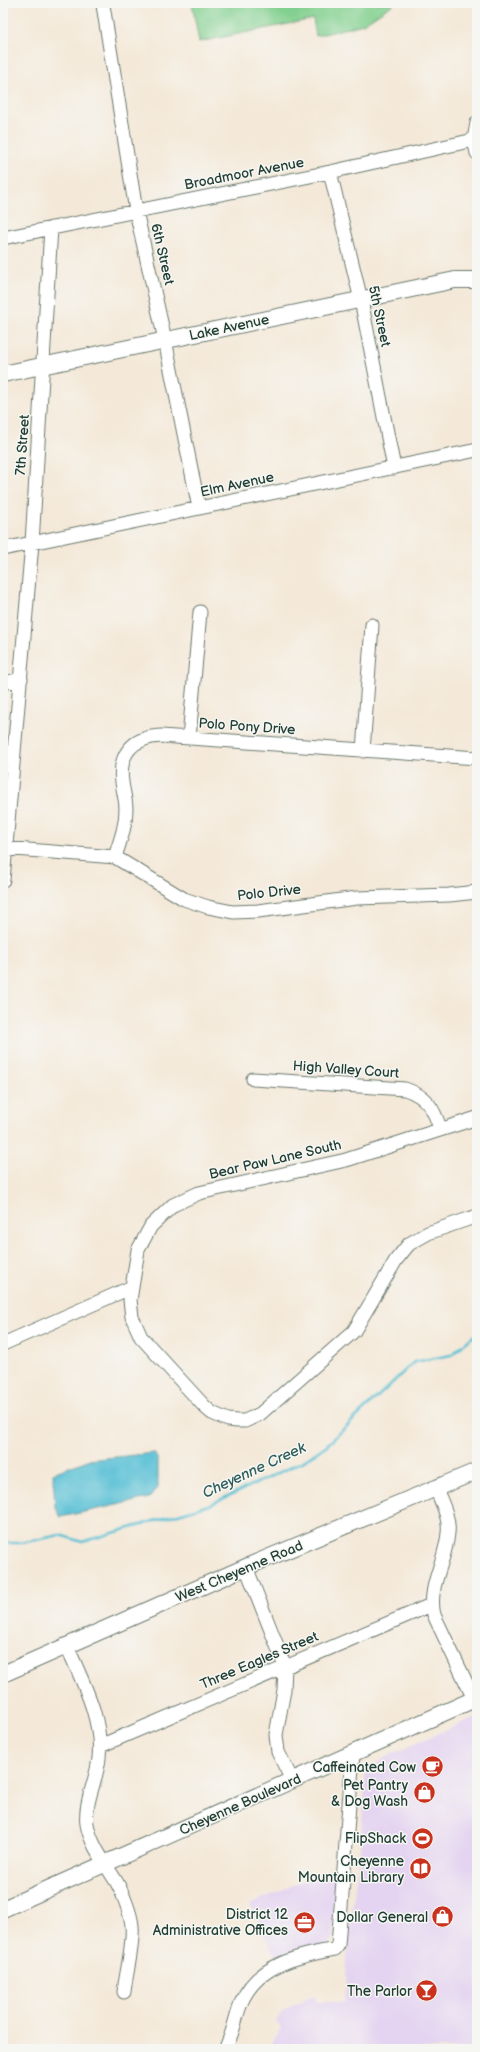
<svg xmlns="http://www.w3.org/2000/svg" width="480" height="2052" font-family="'Balsamiq Sans',sans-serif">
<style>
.built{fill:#e4d3f1}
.green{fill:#82d08f;stroke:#508662}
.water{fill:#58c0d5;stroke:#3c7e84}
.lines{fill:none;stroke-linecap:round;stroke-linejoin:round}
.stream{stroke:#58c0d5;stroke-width:2.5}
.minor-casing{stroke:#6a796e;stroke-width:15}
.major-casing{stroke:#6a796e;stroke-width:18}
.minor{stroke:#fff;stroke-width:13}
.major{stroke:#fff;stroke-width:16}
.labels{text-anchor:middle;stroke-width:3;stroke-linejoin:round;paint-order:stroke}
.street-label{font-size:14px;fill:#1f3d34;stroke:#f6f6f2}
.poi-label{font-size:14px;fill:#1f3d34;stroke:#f6f6f2;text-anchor:end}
.water-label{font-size:15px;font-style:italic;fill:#2d5e5c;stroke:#f6f6f2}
</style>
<rect width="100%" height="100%" fill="#f6f6f2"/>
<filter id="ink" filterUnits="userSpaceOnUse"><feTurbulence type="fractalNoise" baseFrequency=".025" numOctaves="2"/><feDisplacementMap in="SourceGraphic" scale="8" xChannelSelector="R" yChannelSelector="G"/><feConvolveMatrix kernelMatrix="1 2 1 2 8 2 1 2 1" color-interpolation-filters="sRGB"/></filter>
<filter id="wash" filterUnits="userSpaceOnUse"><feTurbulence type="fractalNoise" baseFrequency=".012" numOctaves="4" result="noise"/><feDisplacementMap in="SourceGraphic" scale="16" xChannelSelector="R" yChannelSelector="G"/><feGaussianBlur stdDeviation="0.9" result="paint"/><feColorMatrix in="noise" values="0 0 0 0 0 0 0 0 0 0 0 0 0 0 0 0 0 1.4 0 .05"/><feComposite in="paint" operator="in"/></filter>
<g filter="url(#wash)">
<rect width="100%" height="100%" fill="#f4e9d9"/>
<!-- built -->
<path class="built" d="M 477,1716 L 477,2049 L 269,2049 L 281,2028 L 276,2022 L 282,2011 L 315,1995 L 317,2002 L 345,2002 L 348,1943 L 360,1848 L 366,1770 L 392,1754 Z
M 335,1867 L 339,1867 L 332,1940 L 327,1944 L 276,1956 L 250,1904 Z"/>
<!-- green -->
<path class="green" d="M 192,3 L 395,3 L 363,24 L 316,36 L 313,19 L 199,42 Z"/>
<!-- water -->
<path class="water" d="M 154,1453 L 158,1460 L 158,1488 L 149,1498 L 61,1517 L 55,1507 L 53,1473 L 88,1460 Z"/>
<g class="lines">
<!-- stream -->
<path class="stream" d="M 3,1543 L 21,1543 L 60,1535 L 82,1542 L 209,1505 L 304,1461 L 327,1445 L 414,1362 L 451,1355 L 477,1333"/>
</g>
</g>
<g filter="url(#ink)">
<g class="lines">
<defs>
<path id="minor" d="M 103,5 L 136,211 L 165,340 L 199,508
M 474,140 L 477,153
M 330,172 L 361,300 L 394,468
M 3,238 L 330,172 L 474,140 L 477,123
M 3,549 L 477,450
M 3,683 L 21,679
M 189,738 L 200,612
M 363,751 L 372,625
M 3,848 L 115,857 L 184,899 L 208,907 L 233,912 L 258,911 L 357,898 L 449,895 L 477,892
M 115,857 C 120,841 126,826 126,809 C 126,800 123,791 122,782 C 118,754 133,737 161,736 L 477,758
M 3,880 L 32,543 L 51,228
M 253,1079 L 405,1089 C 426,1096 434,1108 440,1129
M 477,1118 L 346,1160 L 199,1193 L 173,1205 L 151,1226 L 138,1250 L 130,1300 L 132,1317 L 141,1337 L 205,1407 L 212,1413 L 228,1420 L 237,1421 L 245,1421 L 260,1414 L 354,1331 L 396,1260 L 409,1244 L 428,1233 L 477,1216
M 3,1344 L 132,1287
M 436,1489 C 442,1503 450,1518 448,1533 C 446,1561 427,1587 434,1615 L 474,1699
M 246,1567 L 285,1666 L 284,1690 L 276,1735 L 278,1752 L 292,1780
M 67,1646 C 82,1681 103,1719 99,1758 C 97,1780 84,1802 87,1824 C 90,1843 104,1862 114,1878 C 121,1888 131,1913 132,1926 C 134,1944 126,1973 124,1992
M 100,1746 L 431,1605
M 225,2049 C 233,2035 235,2018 241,2003 C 257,1964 299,1956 335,1949 L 338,1945 L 353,1754"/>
<path id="major" d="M 3,374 L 455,280 L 477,280
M 3,1674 L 246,1567 L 477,1471
M 3,1909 L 477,1698"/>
</defs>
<!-- minor casing -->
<use href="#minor" class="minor-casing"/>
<!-- major casing -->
<use href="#major" class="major-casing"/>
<!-- minor -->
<use href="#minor" class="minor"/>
<!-- major -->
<use href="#major" class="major"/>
</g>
</g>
<!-- icons -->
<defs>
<symbol id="cafe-disc" viewBox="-11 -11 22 22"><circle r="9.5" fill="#c8321e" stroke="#f6f6f2"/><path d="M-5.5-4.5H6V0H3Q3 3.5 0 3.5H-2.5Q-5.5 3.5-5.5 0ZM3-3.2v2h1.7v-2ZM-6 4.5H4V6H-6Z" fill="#fff"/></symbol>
<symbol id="shop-disc" viewBox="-11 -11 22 22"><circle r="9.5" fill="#c8321e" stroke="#f6f6f2"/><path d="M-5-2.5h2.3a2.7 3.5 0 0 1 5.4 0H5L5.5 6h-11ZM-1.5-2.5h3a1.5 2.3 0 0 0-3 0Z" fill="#fff"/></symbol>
<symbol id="stadium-disc" viewBox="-11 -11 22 22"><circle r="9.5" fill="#c8321e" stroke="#f6f6f2"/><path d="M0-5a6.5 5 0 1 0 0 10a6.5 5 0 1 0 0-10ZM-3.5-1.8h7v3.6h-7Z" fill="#fff"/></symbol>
<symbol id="library-disc" viewBox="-11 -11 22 22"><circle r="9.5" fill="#c8321e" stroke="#f6f6f2"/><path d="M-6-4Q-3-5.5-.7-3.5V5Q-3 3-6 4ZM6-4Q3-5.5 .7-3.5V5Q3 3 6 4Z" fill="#fff"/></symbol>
<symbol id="office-disc" viewBox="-11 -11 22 22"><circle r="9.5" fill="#c8321e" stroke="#f6f6f2"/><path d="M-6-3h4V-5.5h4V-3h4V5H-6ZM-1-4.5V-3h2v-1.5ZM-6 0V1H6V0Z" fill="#fff"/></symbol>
<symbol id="bar-disc" viewBox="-11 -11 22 22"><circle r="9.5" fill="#c8321e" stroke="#f6f6f2"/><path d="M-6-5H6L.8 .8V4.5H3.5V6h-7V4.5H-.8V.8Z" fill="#fff"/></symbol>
</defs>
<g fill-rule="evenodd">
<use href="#cafe-disc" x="420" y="1754" width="25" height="25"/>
<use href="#shop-disc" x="412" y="1780" width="25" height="25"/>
<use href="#stadium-disc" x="410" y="1826" width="25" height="25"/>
<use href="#library-disc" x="408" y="1856" width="25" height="25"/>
<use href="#shop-disc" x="430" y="1904" width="25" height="25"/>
<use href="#office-disc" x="292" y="1910" width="25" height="25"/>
<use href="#bar-disc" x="414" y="1978" width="25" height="25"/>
</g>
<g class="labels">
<!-- street labels -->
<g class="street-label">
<text transform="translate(244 173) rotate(-11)" y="5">Broadmoor Avenue</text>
<text transform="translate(163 254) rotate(77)" y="5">6th Street</text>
<text transform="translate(380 316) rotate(78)" y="5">5th Street</text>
<text transform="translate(229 327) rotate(-12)" y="5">Lake Avenue</text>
<text transform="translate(22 445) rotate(-86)" y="5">7th Street</text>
<text transform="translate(237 484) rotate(-12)" y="5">Elm Avenue</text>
<text transform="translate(247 726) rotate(4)" y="5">Polo Pony Drive</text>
<text transform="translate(269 892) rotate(-6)" y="5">Polo Drive</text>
<text transform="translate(346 1069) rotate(4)" y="5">High Valley Court</text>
<text transform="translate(275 1159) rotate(-13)" y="5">Bear Paw Lane South</text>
<text transform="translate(239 1571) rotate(-23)" y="5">West Cheyenne Road</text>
<text transform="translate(259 1660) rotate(-23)" y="5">Three Eagles Street</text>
<text transform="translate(240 1804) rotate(-24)" y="5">Cheyenne Boulevard</text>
</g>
<!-- poi labels -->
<g class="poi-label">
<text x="416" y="1772">Caffeinated Cow</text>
<text x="408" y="1790">Pet Pantry<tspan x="408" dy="16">&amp; Dog Wash</tspan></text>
<text x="406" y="1843">FlipShack</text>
<text x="404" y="1866">Cheyenne<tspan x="404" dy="16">Mountain Library</tspan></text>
<text x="288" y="1919">District 12<tspan x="288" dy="16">Administrative Offices</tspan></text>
<text x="428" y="1922">Dollar General</text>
<text x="412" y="1996">The Parlor</text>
</g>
<!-- water labels -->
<g class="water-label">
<text transform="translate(254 1470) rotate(-25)" y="5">Cheyenne Creek</text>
</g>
</g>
<!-- margin -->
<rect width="480" height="2052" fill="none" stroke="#f6f6f2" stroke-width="16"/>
</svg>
